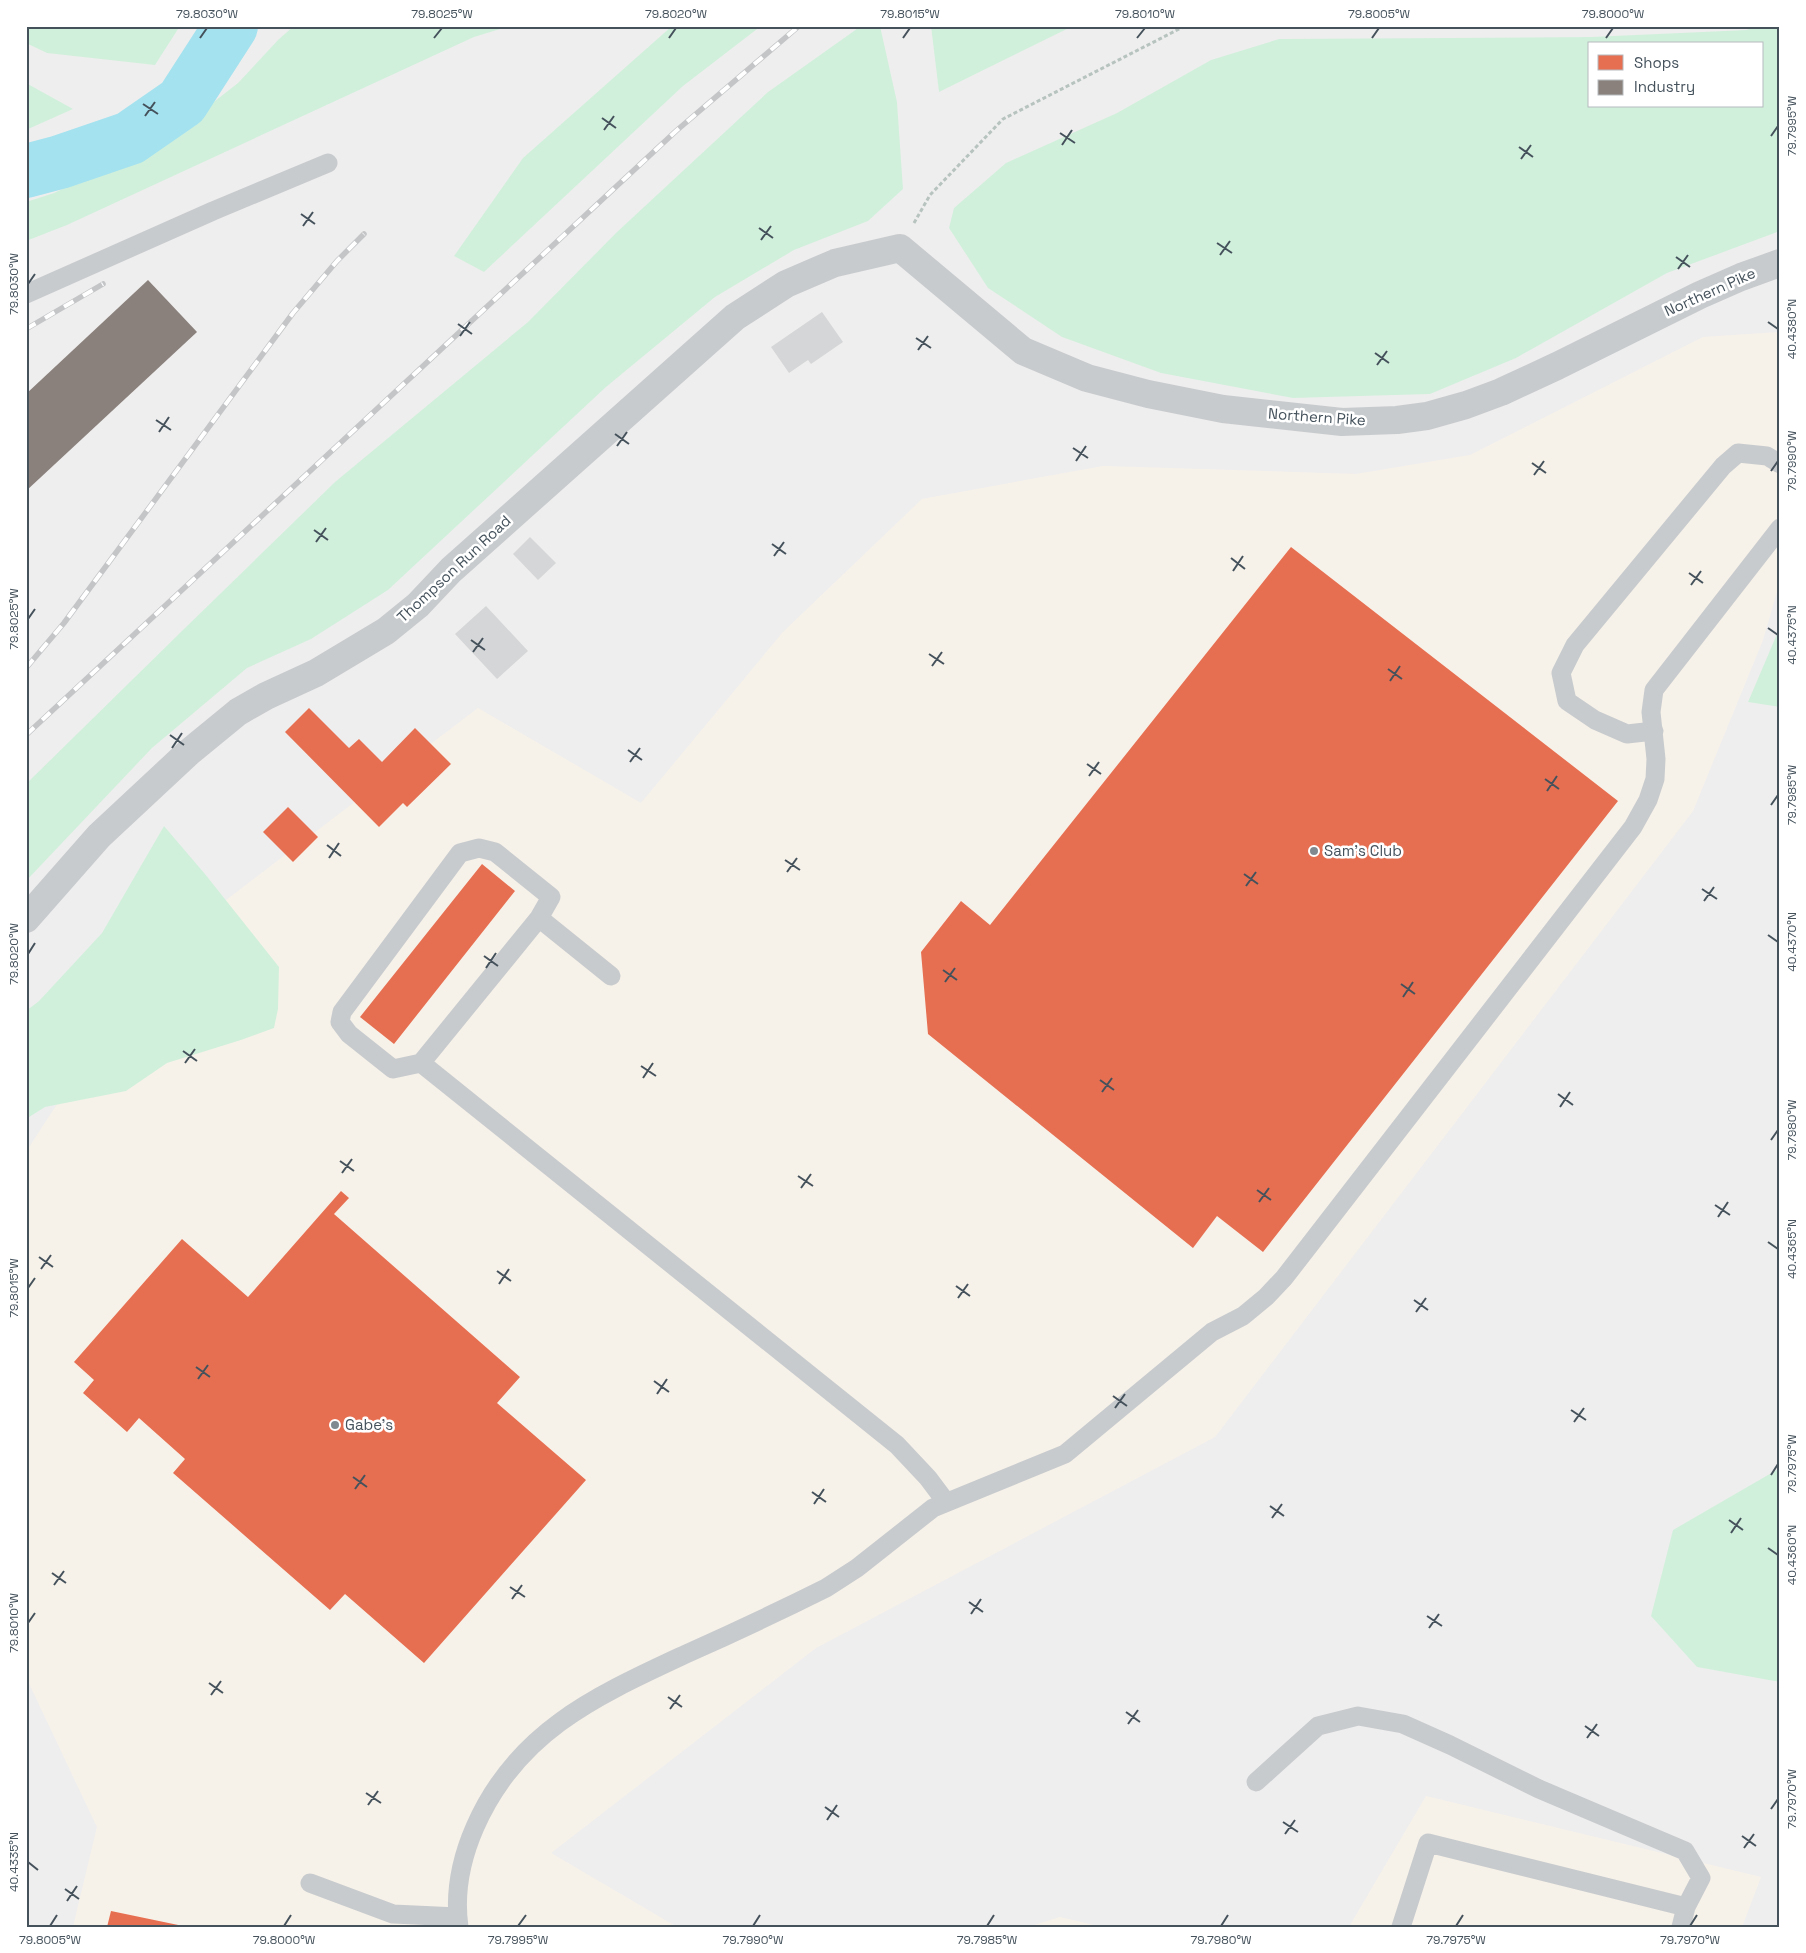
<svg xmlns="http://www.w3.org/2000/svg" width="1806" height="1953" font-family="'Space Grotesk',sans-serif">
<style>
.commercial{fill:#f7f2e9}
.green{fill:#d1f0dc;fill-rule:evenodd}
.shops{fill:#e76f51}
.industry{fill:#8a817c}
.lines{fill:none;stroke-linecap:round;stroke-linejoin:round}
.river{stroke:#a4e2ef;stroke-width:54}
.building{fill:#d5d6d7}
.path{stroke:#b6c3be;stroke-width:3;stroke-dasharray:4 2.5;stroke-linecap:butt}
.service{stroke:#c8cbce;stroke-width:19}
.tertiary{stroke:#c8cbce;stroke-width:28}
.rail-casing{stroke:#c3c5c7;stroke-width:5.5}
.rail{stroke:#fff;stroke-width:4;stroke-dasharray:11;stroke-linecap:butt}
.ticks{fill:none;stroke:#45525c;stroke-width:2}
.poi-dot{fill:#80898f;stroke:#fff;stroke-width:2}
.labels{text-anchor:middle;stroke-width:5;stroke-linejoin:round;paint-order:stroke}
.street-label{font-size:15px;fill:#45525c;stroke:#fff}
.poi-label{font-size:15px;fill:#45525c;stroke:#fff;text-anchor:start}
.neatline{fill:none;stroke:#45525c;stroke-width:2}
.ticks-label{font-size:12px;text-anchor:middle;fill:#45525c}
</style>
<rect width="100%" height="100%" fill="#efeeee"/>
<!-- commercial -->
<path class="commercial" d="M 1780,332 L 1780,581 L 1763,640 L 1693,811 L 1215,1437 L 816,1648 L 551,1853 L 677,1927 L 73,1927 L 97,1827 L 26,1677 L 26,1152 L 154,955 L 478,708 L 641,803 L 783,632 L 922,499 L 1103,466 L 1356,474 L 1470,455 L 1703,337 Z
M 1426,1796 L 1761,1877 L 1742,1927 L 1349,1927 Z
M 1060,1917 L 1102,1927 L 1028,1927 Z"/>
<!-- green -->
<path class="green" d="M 26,26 L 180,26 L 155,65 L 47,53 L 26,43 Z
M 294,26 L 510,26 L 474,37 L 67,225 L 26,241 L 26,202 L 54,193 L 165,140 L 238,83 L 279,39 Z
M 672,26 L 761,26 L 683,86 L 484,272 L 454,256 L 523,158 Z
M 861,26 L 880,26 L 897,102 L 903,189 L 868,221 L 794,250 L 715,297 L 606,387 L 388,590 L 311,639 L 247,668 L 152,748 L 26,881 L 26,784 L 185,628 L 335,482 L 528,322 L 617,232 L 768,92 Z
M 931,26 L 1073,26 L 939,92 Z
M 1760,26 L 1780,26 L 1780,231 L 1667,273 L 1516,358 L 1430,394 L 1293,398 L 1161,373 L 1062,337 L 988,288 L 949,228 L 954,208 L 1006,163 L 1117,113 L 1211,60 L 1279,39 L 1591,37 L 1746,30 ZM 1590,44 L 1762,44 L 1762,106 L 1590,106 Z
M 26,83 L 73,109 L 26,130 Z
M 1780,627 L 1780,707 L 1748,702 Z
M 164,826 L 205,874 L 279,967 L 278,1009 L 274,1028 L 241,1040 L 167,1063 L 126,1091 L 45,1107 L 26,1119 L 26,1011 L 39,1001 L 102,933 Z
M 1780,1468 L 1780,1682 L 1697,1667 L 1651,1616 L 1673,1530 Z"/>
<!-- shops -->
<path class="shops" d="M 1291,547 L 1618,801 L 1263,1252 L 1217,1216 L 1193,1248 L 928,1034 L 921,952 L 961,901 L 990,925 Z
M 309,708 L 349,748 L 359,739 L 382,762 L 415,728 L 451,764 L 407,807 L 403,803 L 379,827 L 285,732 Z
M 288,807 L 318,837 L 293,862 L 263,832 Z
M 482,864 L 515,891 L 394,1044 L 360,1017 Z
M 341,1191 L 349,1198 L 334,1214 L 520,1377 L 497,1403 L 586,1480 L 424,1663 L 345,1594 L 330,1610 L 173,1473 L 185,1459 L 139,1418 L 127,1432 L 83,1393 L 94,1380 L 74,1362 L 182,1239 L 248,1297 Z
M 111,1911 L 183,1926 L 183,1927 L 107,1927 Z"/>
<!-- industry -->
<path class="industry" d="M 148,280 L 197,332 L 26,491 L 26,394 Z"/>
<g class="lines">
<!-- river -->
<path class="river" d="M 26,171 L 60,162 L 130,138 L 182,102 L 231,26"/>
</g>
<!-- building -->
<path class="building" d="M 822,312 L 843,342 L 811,364 L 808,360 L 789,373 L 771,347 Z
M 530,537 L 556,563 L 538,580 L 513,554 Z
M 486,606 L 528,651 L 497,679 L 455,634 Z"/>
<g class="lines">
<!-- path -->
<path class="path" d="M 914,223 L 930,195 L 1003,119 L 1185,26"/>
<!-- service -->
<path class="service" d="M 26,294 L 213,211 L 328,163
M 1654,731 L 1627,734 L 1595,720 L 1567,701 L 1561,673 L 1575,645 L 1723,466 L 1738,453 L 1767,456 L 1780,464
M 611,976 L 539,918 L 421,1063 L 897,1445 L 928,1478 L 946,1502
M 421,1063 L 393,1069 L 349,1034 L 340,1022 L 342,1012 L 460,853 L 479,848 L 495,852 L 551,897 L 539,918
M 1256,1782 L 1318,1726 L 1358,1716 L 1403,1724 L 1450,1745 L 1539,1789 L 1685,1851 L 1701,1878 L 1686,1907 L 1428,1843 L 1401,1927
M 310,1883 L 393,1914 L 458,1917
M 459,1927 C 454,1892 461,1859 475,1827 C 517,1731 596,1696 686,1654 C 733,1633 780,1611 826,1588 L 857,1568 L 933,1508 L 1065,1454 L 1212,1332 L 1243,1316 L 1266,1297 L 1284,1278 L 1633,827 L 1648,800 L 1655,779 L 1656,759 L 1651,712 L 1654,690 L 1780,528
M 1681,1927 L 1686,1907"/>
<!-- tertiary -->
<path class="tertiary" d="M 26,919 L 99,836 L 188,753 L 238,712 L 266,696 L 316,673 L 386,631 L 418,605 L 451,570 L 735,317 L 786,284 L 835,263 L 900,248 L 1023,351 L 1087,378 L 1148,394 L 1223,409 L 1342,422 L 1397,420 L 1427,416 L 1466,405 L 1501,392 L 1557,366 L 1700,295 L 1741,277 L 1780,263"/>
<defs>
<path id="rail" d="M 26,329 L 103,284
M 26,668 L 64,623 L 293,313 L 337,261 L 364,234
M 26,735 L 676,131 L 799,26"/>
</defs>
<!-- rail casing -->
<use href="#rail" class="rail-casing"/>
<!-- rail -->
<use href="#rail" class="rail"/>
</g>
<!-- ticks -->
<path class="ticks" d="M 200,38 L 207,28M 434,38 L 442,28M 669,38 L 676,28M 903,38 L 910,28M 1137,38 L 1145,28M 1372,38 L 1379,28M 1606,38 L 1613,28M 143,104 L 158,114M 145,116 L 155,102M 602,118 L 616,128M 604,130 L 614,116M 1060,133 L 1075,143M 1771,136 L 1778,126M 1062,145 L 1072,130M 1519,147 L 1533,157M 1521,159 L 1531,145M 301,214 L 315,224M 303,226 L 313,212M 759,228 L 773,238M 761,240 L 771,226M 1217,243 L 1232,253M 1220,255 L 1230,241M 1676,257 L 1690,267M 1678,269 L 1688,255M 28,284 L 35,274M 1768,322 L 1778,329M 458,324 L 472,334M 460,336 L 470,322M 916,338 L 931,348M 918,350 L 928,336M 1375,353 L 1389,363M 1377,365 L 1387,351M 156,420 L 171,430M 159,432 L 169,417M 615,434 L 629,444M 617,446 L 627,432M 1073,448 L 1088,458M 1076,461 L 1086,446M 1532,463 L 1546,473M 1771,471 L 1778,461M 1534,475 L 1544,461M 314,530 L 328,540M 316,542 L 326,528M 772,544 L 786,554M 774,556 L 784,542M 1231,558 L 1245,569M 1233,571 L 1243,556M 1689,573 L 1703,583M 1691,585 L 1701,571M 28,619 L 35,609M 1768,628 L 1778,635M 471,640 L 485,650M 473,652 L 483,638M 929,654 L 944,664M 932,666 L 942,652M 1388,669 L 1402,679M 1390,681 L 1400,666M 170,735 L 184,745M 172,748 L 182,733M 628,750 L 642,760M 630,762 L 640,748M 1087,764 L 1101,774M 1089,776 L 1099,762M 1545,779 L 1559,789M 1547,791 L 1557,776M 1771,805 L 1778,795M 327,845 L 341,856M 329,858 L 339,843M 785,860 L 800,870M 787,872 L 797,858M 1244,874 L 1258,884M 1246,886 L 1256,872M 1702,889 L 1717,899M 1704,901 L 1714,887M 1768,935 L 1778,942M 28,954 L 35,943M 484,956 L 498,966M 486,968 L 496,953M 943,970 L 957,980M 945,982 L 955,968M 1401,984 L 1415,994M 1403,997 L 1413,982M 183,1051 L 197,1061M 185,1063 L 195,1049M 641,1066 L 656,1076M 643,1078 L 653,1063M 1100,1080 L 1114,1090M 1102,1092 L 1112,1078M 1558,1094 L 1573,1105M 1560,1107 L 1570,1092M 1771,1140 L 1778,1130M 340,1161 L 354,1171M 342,1173 L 352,1159M 798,1176 L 813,1186M 801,1188 L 811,1174M 1257,1190 L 1271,1200M 1259,1202 L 1269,1188M 1715,1205 L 1730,1215M 1718,1217 L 1728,1202M 1768,1242 L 1778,1249M 39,1257 L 53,1267M 41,1269 L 51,1255M 497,1271 L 511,1281M 499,1284 L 509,1269M 956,1286 L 970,1296M 28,1288 L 35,1278M 958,1298 L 968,1284M 1414,1300 L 1428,1310M 1416,1312 L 1426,1298M 196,1367 L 210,1377M 198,1379 L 208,1365M 654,1381 L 669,1392M 657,1394 L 667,1379M 1113,1396 L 1127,1406M 1115,1408 L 1125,1394M 1571,1410 L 1586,1420M 1574,1422 L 1584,1408M 1771,1475 L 1778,1464M 353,1477 L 367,1487M 355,1489 L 365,1475M 812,1492 L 826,1502M 814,1504 L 824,1489M 1270,1506 L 1284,1516M 1272,1518 L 1282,1504M 1729,1520 L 1743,1530M 1731,1533 L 1741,1518M 1768,1548 L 1778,1555M 52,1573 L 66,1583M 54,1585 L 64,1571M 510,1587 L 525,1597M 512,1599 L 522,1585M 969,1602 L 983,1612M 971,1614 L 981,1599M 1427,1616 L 1442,1626M 28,1623 L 35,1613M 1429,1628 L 1439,1614M 209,1683 L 223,1693M 211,1695 L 221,1681M 668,1697 L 682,1707M 670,1709 L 680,1695M 1126,1712 L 1140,1722M 1128,1724 L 1138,1710M 1585,1726 L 1599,1736M 1587,1738 L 1597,1724M 366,1793 L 381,1803M 368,1805 L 378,1791M 825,1807 L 839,1817M 1771,1809 L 1778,1799M 827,1820 L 837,1805M 1283,1822 L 1298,1832M 1285,1834 L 1295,1820M 1742,1836 L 1756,1846M 1744,1848 L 1754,1834M 28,1862 L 38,1870M 65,1889 L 79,1899M 67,1901 L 77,1886M 50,1926 L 57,1915M 284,1926 L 291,1915M 518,1926 L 526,1915M 753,1926 L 760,1915M 987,1926 L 994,1915M 1221,1926 L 1228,1915M 1456,1926 L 1463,1915M 1690,1926 L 1697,1915"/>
<!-- markers -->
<g class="poi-dot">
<circle cx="1314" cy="851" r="5"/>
<circle cx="335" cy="1425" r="5"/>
</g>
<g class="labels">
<!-- street labels -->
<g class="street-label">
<text transform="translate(1710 292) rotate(-24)" y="5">Northern Pike</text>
<text transform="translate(1317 417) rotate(4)" y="5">Northern Pike</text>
<text transform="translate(454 569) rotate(-43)" y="5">Thompson Run Road</text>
</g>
<!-- poi labels -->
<g class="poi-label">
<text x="1324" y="856">Sam's Club</text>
<text x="345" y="1430">Gabe's</text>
</g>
</g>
<!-- border -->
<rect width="1806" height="1953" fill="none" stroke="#ffffff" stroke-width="55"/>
<!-- legend -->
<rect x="1588" y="42" width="175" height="65" fill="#ffffff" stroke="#b5babe"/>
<rect x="1598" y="55" width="25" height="15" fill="#e76f51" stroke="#b5babe"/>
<text x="1634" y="68" font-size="15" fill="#45525c">Shops</text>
<rect x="1598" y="80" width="25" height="15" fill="#8a817c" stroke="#b5babe"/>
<text x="1634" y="92" font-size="15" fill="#45525c">Industry</text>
<rect x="28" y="28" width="1750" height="1898" class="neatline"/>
<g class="ticks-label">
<text x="207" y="18">79.8030°W</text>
<text x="442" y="18">79.8025°W</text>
<text x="676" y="18">79.8020°W</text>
<text x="910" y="18">79.8015°W</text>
<text x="1145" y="18">79.8010°W</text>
<text x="1379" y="18">79.8005°W</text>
<text x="1613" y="18">79.8000°W</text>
<text transform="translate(1792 126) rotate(-90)" y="4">79.7995°W</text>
<text transform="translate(14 284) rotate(-90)" y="4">79.8030°W</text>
<text transform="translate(1792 329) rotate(-90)" y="4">40.4380°N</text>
<text transform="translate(1792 461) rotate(-90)" y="4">79.7990°W</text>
<text transform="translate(14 619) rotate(-90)" y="4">79.8025°W</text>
<text transform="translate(1792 635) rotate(-90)" y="4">40.4375°N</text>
<text transform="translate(1792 795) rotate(-90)" y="4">79.7985°W</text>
<text transform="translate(1792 942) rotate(-90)" y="4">40.4370°N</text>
<text transform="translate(14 954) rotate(-90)" y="4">79.8020°W</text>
<text transform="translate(1792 1130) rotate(-90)" y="4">79.7980°W</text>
<text transform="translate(1792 1249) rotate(-90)" y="4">40.4365°N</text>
<text transform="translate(14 1288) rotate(-90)" y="4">79.8015°W</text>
<text transform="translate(1792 1464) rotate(-90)" y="4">79.7975°W</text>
<text transform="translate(1792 1555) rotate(-90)" y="4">40.4360°N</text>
<text transform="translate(14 1623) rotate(-90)" y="4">79.8010°W</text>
<text transform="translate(1792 1799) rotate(-90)" y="4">79.7970°W</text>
<text transform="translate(14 1862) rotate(-90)" y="4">40.4335°N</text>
<text x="50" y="1944">79.8005°W</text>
<text x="284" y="1944">79.8000°W</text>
<text x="518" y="1944">79.7995°W</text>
<text x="753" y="1944">79.7990°W</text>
<text x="987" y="1944">79.7985°W</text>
<text x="1221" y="1944">79.7980°W</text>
<text x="1456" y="1944">79.7975°W</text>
<text x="1690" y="1944">79.7970°W</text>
</g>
</svg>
